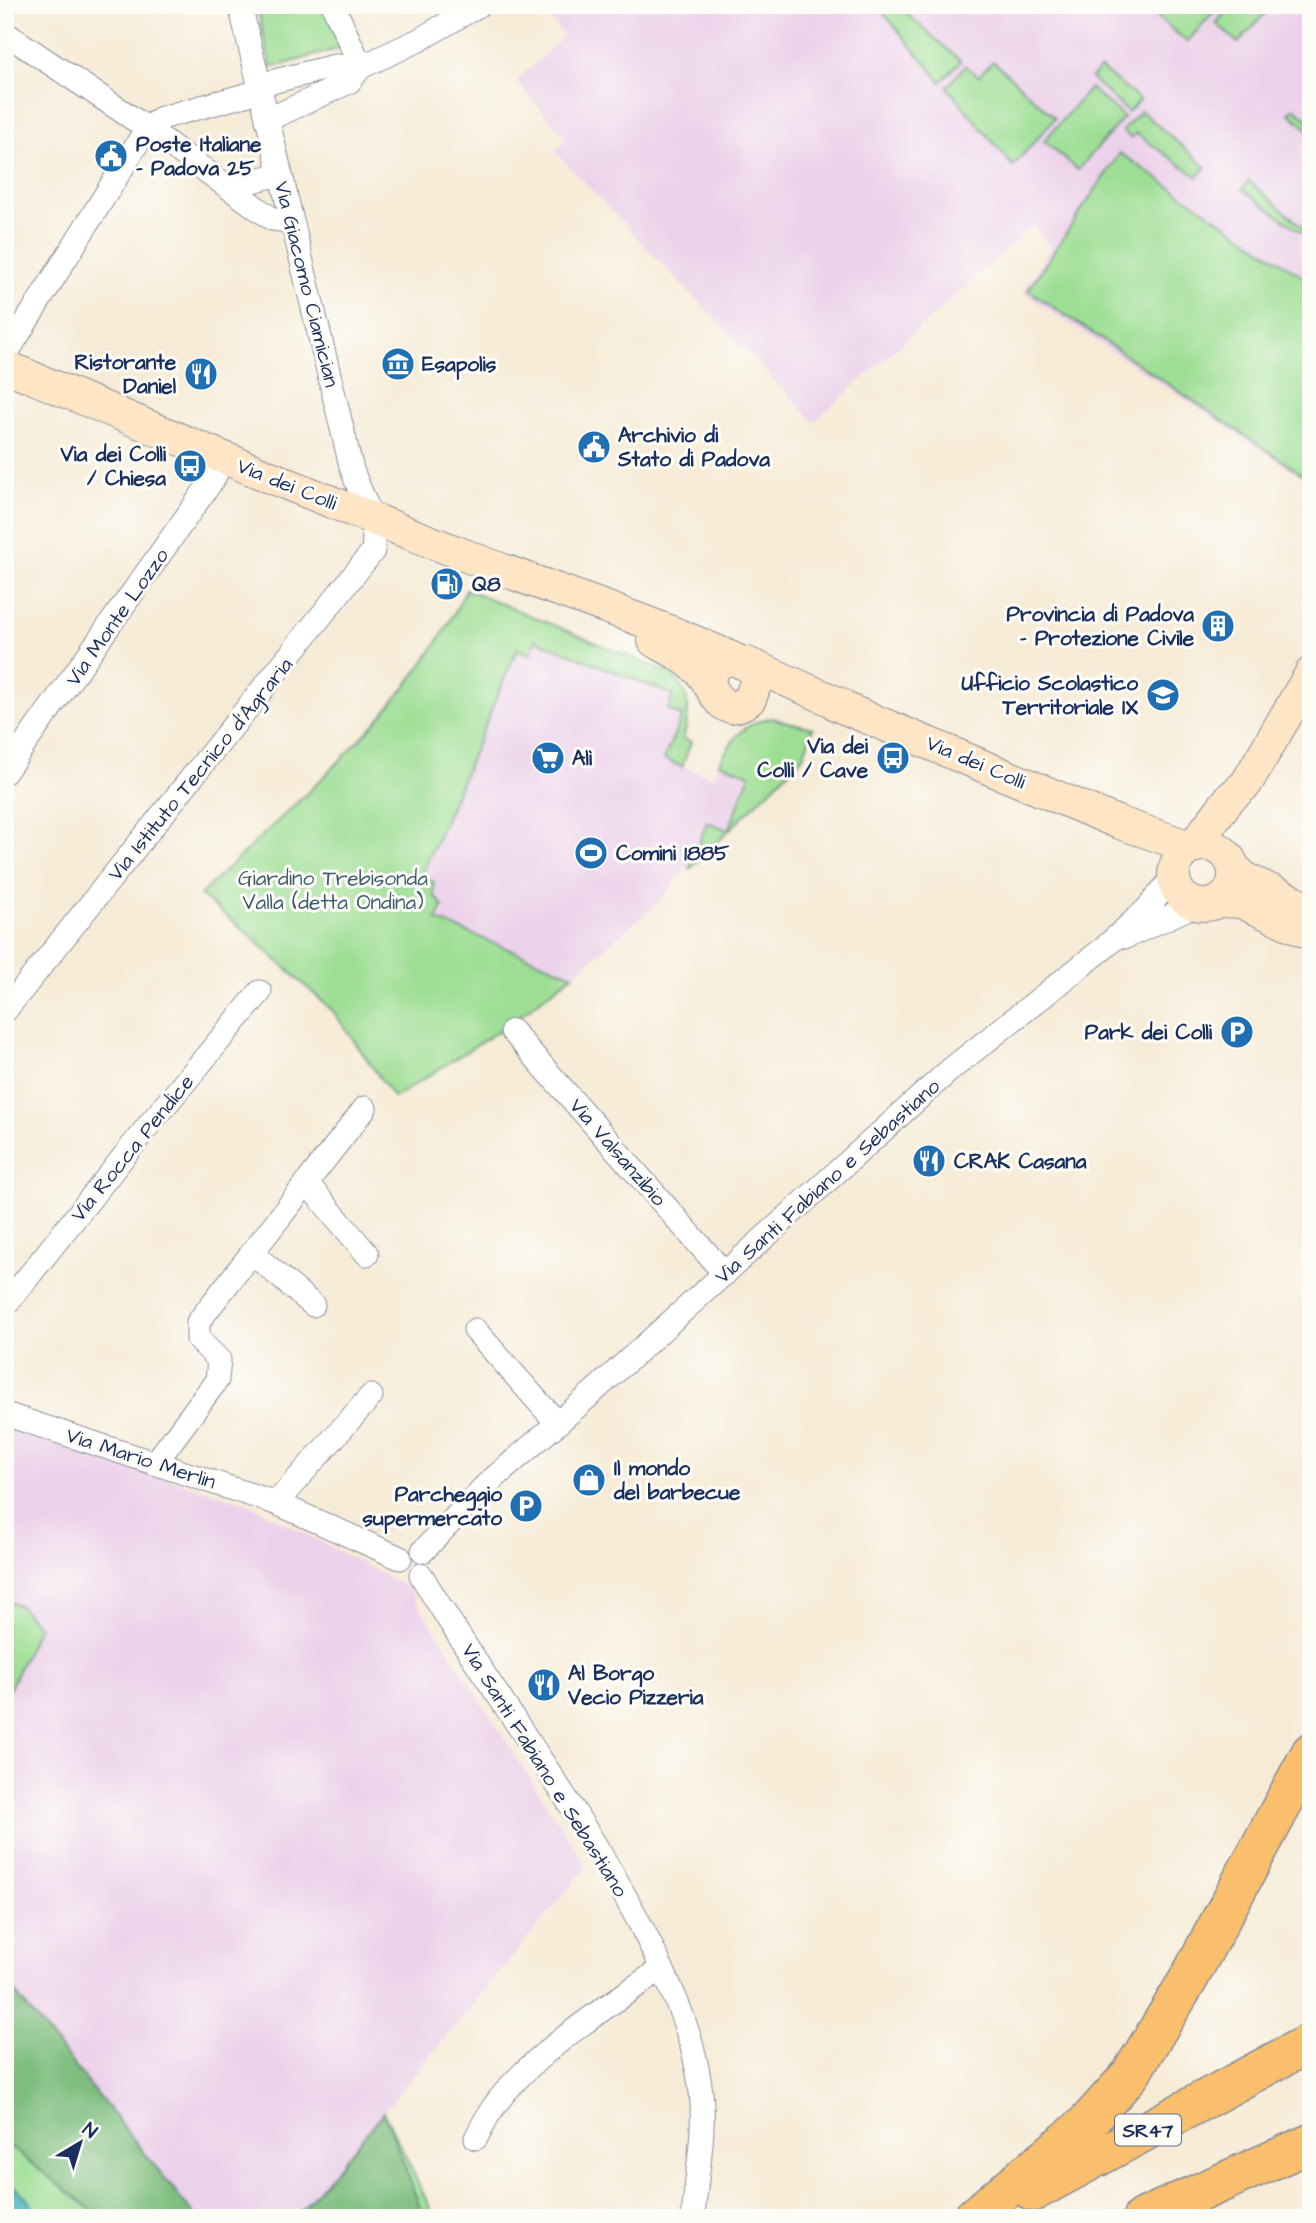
<svg xmlns="http://www.w3.org/2000/svg" width="1316" height="2223" font-family="'Architects Daughter',sans-serif">
<style>
.built{fill:#ecd1ea}
.green{fill:#9ede94;stroke:#5c8679;stroke-width:2}
.forest{fill:#7ebd7e;stroke:#4c766e;stroke-width:2}
.water{fill:#44b3be;stroke:#30718e;stroke-width:2}
.lines{fill:none;stroke-linecap:round;stroke-linejoin:round}
.street-casing{stroke:#888d9a;stroke-width:25}
.secondary-casing{stroke:#888d9a;stroke-width:34}
.highway-casing{stroke:#888d9a;stroke-width:41}
.street{stroke:#fff;stroke-width:23}
.secondary{stroke:#fde5c5;stroke-width:32}
.highway{stroke:#f9bf6d;stroke-width:38}
.rail-casing{stroke:#1b2f5e;stroke-width:8}
.rail{stroke:#fdfcf7;stroke-width:5;stroke-dasharray:16;stroke-linecap:butt}
.labels{text-anchor:middle;stroke-width:6;stroke-linejoin:round;paint-order:stroke}
.shield{fill:#fdfcf7;stroke:#5f6c8c;stroke-width:2}
.shield-label{font-size:19px;font-weight:bold;fill:#1b2f5e}
.poi-label{font-size:21px;font-weight:bold;fill:#1b2f5e;stroke:#fdfcf7;text-anchor:start}
.street-label{font-size:21px;fill:#1b2f5e;stroke:#fdfcf7}
.park-label{font-size:21px;fill:#3c5b6c;stroke:#fdfcf7}
</style>
<rect width="100%" height="100%" fill="#fdfcf7"/>
<filter id="ink" filterUnits="userSpaceOnUse"><feTurbulence type="fractalNoise" baseFrequency=".0143" numOctaves="2"/><feDisplacementMap in="SourceGraphic" scale="14" xChannelSelector="R" yChannelSelector="G"/><feConvolveMatrix kernelMatrix="1 2 1 2 8 2 1 2 1" color-interpolation-filters="sRGB"/></filter>
<filter id="wash" filterUnits="userSpaceOnUse"><feTurbulence type="fractalNoise" baseFrequency=".00686" numOctaves="4" result="noise"/><feDisplacementMap in="SourceGraphic" scale="28" xChannelSelector="R" yChannelSelector="G"/><feGaussianBlur stdDeviation="1.57" result="paint"/><feColorMatrix in="noise" values="0 0 0 0 0 0 0 0 0 0 0 0 0 0 0 0 0 1.4 0 .05"/><feComposite in="paint" operator="in"/></filter>
<g filter="url(#wash)">
<rect width="100%" height="100%" fill="#f6ebd6"/>
<!-- built -->
<path class="built" d="M 562,5 L 1311,5 L 1311,482 L 1023,293 L 1051,247 L 1033,226 L 814,422 L 555,152 L 566,139 L 516,81 L 564,36 L 549,17 Z
M 536,640 L 673,695 L 682,715 L 665,760 L 713,777 L 719,763 L 750,773 L 729,831 L 707,822 L 689,864 L 661,900 L 573,975 L 437,920 L 434,895 L 421,877 L 517,649 Z
M 5,1427 L 249,1504 L 408,1588 L 587,1867 L 295,2218 L 131,2218 L 5,2049 Z"/>
<!-- green -->
<path class="green" d="M 276,5 L 326,5 L 340,48 L 271,68 L 258,11 Z
M 877,5 L 909,5 L 907,14 L 961,61 L 941,82 Z
M 1155,5 L 1220,5 L 1187,42 L 1151,11 Z
M 1232,5 L 1272,5 L 1272,6 L 1238,43 L 1216,23 Z
M 993,61 L 1055,118 L 1013,166 L 947,87 L 965,66 L 979,76 Z
M 1100,68 L 1140,100 L 1128,112 L 1091,78 Z
M 1090,88 L 1124,117 L 1078,170 L 1044,141 Z
M 1294,108 L 1311,122 L 1311,132 L 1289,113 Z
M 1141,111 L 1206,167 L 1198,177 L 1135,133 L 1131,138 L 1122,131 Z
M 1120,153 L 1311,282 L 1311,480 L 1028,290 Z
M 1249,181 L 1311,234 L 1311,239 L 1242,189 Z
M 466,589 L 672,674 C 692,695 690,713 683,739 L 691,742 L 682,767 L 664,759 L 682,716 L 668,710 L 673,695 L 536,640 L 530,654 L 517,649 L 421,877 L 434,882 L 434,895 L 443,906 L 437,920 L 573,975 L 506,1026 L 394,1098 L 333,1011 L 246,932 L 200,895 C 291,805 414,707 466,589 Z
M 771,718 L 813,728 L 803,757 L 689,870 L 707,822 L 729,830 L 750,774 L 719,763 C 732,740 743,722 771,718 Z
M 8,1601 L 20,1606 L 38,1627 L 5,1699 L 5,1602 Z
M 384,2112 L 435,2218 L 424,2218 Z
M 5,2143 L 102,2218 L 39,2218 L 25,2196 L 5,2179 Z"/>
<!-- forest -->
<path class="forest" d="M 5,1980 L 197,2218 L 102,2218 L 5,2143 Z
M 384,2112 L 424,2218 L 295,2218 Z"/>
<!-- water -->
<path class="water" d="M 5,2179 L 25,2196 L 39,2218 L 5,2218 Z"/>
</g>
<g filter="url(#ink)">
<g class="lines">
<defs>
<path id="street" d="M 333,5 L 361,67
M 5,33 L 147,128 L 272,219 L 292,222
M 259,85 L 335,66 L 361,67
M 267,120 L 349,82 L 361,67 L 419,40 L 479,5
M 229,187 L 280,174
M 5,356 L 147,128 L 161,118 L 260,91
M 5,772 L 214,478 L 222,458
M 1126,937 L 1197,904
M 5,1011 L 373,551 C 378,515 361,500 351,466 L 240,5
M 512,1031 L 725,1274
M 307,1183 L 367,1254
M 252,1253 L 313,1305
M 5,1306 L 148,1126 L 260,992
M 475,1330 L 558,1424
M 5,1414 L 276,1503 L 400,1558
M 156,1462 L 217,1380 L 219,1360 L 198,1339 L 198,1322 L 365,1108
M 276,1503 L 371,1396
M 423,1551 L 486,1485 L 581,1403 L 951,1069 L 1104,948 L 1147,909 L 1174,876
M 421,1575 C 491,1692 575,1800 639,1922 C 665,1973 692,2027 700,2085 C 707,2128 696,2175 693,2218
M 476,2138 C 482,2127 487,2115 495,2105 C 532,2053 609,2006 662,1968"/>
<path id="secondary" d="M 5,366 C 162,432 318,498 477,560 C 562,593 650,620 734,659
M 654,641 C 671,650 688,658 701,673 C 716,689 719,722 750,699 L 757,680 L 752,668 L 734,659 C 718,660 710,669 709,685
M 747,663 L 840,704 L 837,705 L 1117,822 L 1190,847
M1174 875a30 30 0 1 1 60 0a30 30 0 1 1-60 0Z
M 1193,846 L 1230,798 L 1246,784 L 1311,673
M 1233,867 L 1246,879 L 1311,909
M 1220,901 L 1241,902 L 1311,934"/>
<path id="highway" d="M 1033,2192 L 1311,2042
M 972,2218 L 1085,2125 L 1130,2075 L 1188,1980 L 1311,1752
M 1142,2218 L 1311,2143"/>
</defs>
<!-- street casing -->
<use href="#street" class="street-casing"/>
<!-- secondary casing -->
<use href="#secondary" class="secondary-casing"/>
<!-- highway casing -->
<use href="#highway" class="highway-casing"/>
<!-- street -->
<use href="#street" class="street"/>
<!-- secondary -->
<use href="#secondary" class="secondary"/>
<!-- highway -->
<use href="#highway" class="highway"/>
<defs>
<path id="rail" d="M 1310,2218 L 1311,2217"/>
</defs>
<!-- rail casing -->
<use href="#rail" class="rail-casing"/>
<!-- rail -->
<use href="#rail" class="rail"/>
</g>
</g>
<!-- icons -->
<defs>
<symbol id="civic-disc" viewBox="-11 -11 22 22"><circle r="9.5" fill="#1f6fb2" stroke="#fdfcf7"/><path d="M-.6-6.5H3V-4.5H.6V-3L4-1V1h2V6H-6V1h2V-1L-.6-3ZM-1.2 2.5V6h2.4V2.5Z" fill="#fff"/></symbol>
<symbol id="museum-disc" viewBox="-11 -11 22 22"><circle r="9.5" fill="#1f6fb2" stroke="#fdfcf7"/><path d="M0-6L6-3V-2H-6V-3ZM-5-1h2V3h-2ZM-1-1h2V3h-2ZM3-1h2V3H3ZM-6 4H6V6H-6Z" fill="#fff"/></symbol>
<symbol id="restaurant-disc" viewBox="-11 -11 22 22"><circle r="9.5" fill="#1f6fb2" stroke="#fdfcf7"/><path d="M-5-6h1v4h1v-4h1v4h1v-4h1v5L-1.5 .5V6h-2V.5L-5-1ZM5-6V6H3V1.5H1.5Q1.5-4 5-6Z" fill="#fff"/></symbol>
<symbol id="bus-disc" viewBox="-11 -11 22 22"><circle r="9.5" fill="#1f6fb2" stroke="#fdfcf7"/><path d="M-5-6H5V4H4V6H2V4H-2V6H-4V4H-5ZM-3.5-4V0h7V-4ZM-3.5 1.2v1.5H-2V1.2ZM2 1.2v1.5H3.5V1.2Z" fill="#fff"/></symbol>
<symbol id="fuel-disc" viewBox="-11 -11 22 22"><circle r="9.5" fill="#1f6fb2" stroke="#fdfcf7"/><path d="M-5.5-6h7V0h2V4h1.3V-2.5L3-4.5l.8-.8L6-3V5H2.5V1h-1V6h-7ZM-4.2-4.7v3.2H.2V-4.7Z" fill="#fff"/></symbol>
<symbol id="building-disc" viewBox="-11 -11 22 22"><circle r="9.5" fill="#1f6fb2" stroke="#fdfcf7"/><path d="M-4-6H4V6H1V3H-1V6H-4ZM-2.5-4.3h1.7v1.8h-1.7ZM.8-4.3h1.7v1.8H.8ZM-2.5-1h1.7V.8h-1.7ZM.8-1h1.7V.8H.8Z" fill="#fff"/></symbol>
<symbol id="school-disc" viewBox="-11 -11 22 22"><circle r="9.5" fill="#1f6fb2" stroke="#fdfcf7"/><path d="M0-5L7-2L0 1L-7-2ZM-4 1L0 2.5L4 1V4Q0 6-4 4Z" fill="#fff"/></symbol>
<symbol id="supermarket-disc" viewBox="-11 -11 22 22"><circle r="9.5" fill="#1f6fb2" stroke="#fdfcf7"/><path d="M-6-5.5h2.5l.6 2H6L4.5 2H-2.5L-4.4-4H-6ZM-1.5 3.2a1.3 1.3 0 1 0 .1 0ZM3 3.2a1.3 1.3 0 1 0 .1 0Z" fill="#fff"/></symbol>
<symbol id="stadium-disc" viewBox="-11 -11 22 22"><circle r="9.5" fill="#1f6fb2" stroke="#fdfcf7"/><path d="M0-5a6.5 5 0 1 0 0 10a6.5 5 0 1 0 0-10ZM-3.5-1.8h7v3.6h-7Z" fill="#fff"/></symbol>
<symbol id="parking-disc" viewBox="-11 -11 22 22"><circle r="9.5" fill="#1f6fb2" stroke="#fdfcf7"/><path d="M-3.5-5.5H1a3.5 3.5 0 0 1 0 7H-1V5.5H-3.5ZM-1-3.4V-.6H.8a1.4 1.4 0 0 0 0-2.8Z" fill="#fff"/></symbol>
<symbol id="shop-disc" viewBox="-11 -11 22 22"><circle r="9.5" fill="#1f6fb2" stroke="#fdfcf7"/><path d="M-5-2.5h2.3a2.7 3.5 0 0 1 5.4 0H5L5.5 6h-11ZM-1.5-2.5h3a1.5 2.3 0 0 0-3 0Z" fill="#fff"/></symbol>
</defs>
<g fill-rule="evenodd">
<use href="#civic-disc" x="92" y="137" width="38" height="38"/>
<use href="#museum-disc" x="379" y="345" width="38" height="38"/>
<use href="#restaurant-disc" x="182" y="355" width="38" height="38"/>
<use href="#civic-disc" x="575" y="428" width="38" height="38"/>
<use href="#bus-disc" x="171" y="447" width="38" height="38"/>
<use href="#fuel-disc" x="428" y="565" width="38" height="38"/>
<use href="#building-disc" x="1199" y="607" width="38" height="38"/>
<use href="#school-disc" x="1144" y="676" width="38" height="38"/>
<use href="#supermarket-disc" x="529" y="739" width="38" height="38"/>
<use href="#bus-disc" x="874" y="739" width="38" height="38"/>
<use href="#stadium-disc" x="572" y="834" width="38" height="38"/>
<use href="#parking-disc" x="1218" y="1013" width="38" height="38"/>
<use href="#restaurant-disc" x="910" y="1142" width="38" height="38"/>
<use href="#shop-disc" x="570" y="1461" width="38" height="38"/>
<use href="#parking-disc" x="507" y="1487" width="38" height="38"/>
<use href="#restaurant-disc" x="525" y="1666" width="38" height="38"/>
</g>
<g class="labels">
<!-- shield labels -->
<rect class="shield" x="1115" y="2114.5" width="66" height="31" rx="5"/>
<g class="shield-label">
<text x="1148" y="2137">SR47</text>
</g>
<!-- poi labels -->
<g class="poi-label">
<text x="136" y="151">Poste Italiane<tspan x="136" dy="24">- Padova 25</tspan></text>
<text x="176" y="369" text-anchor="end">Ristorante<tspan x="176" dy="24">Daniel</tspan></text>
<text x="422" y="371">Esapolis</text>
<text x="618" y="442">Archivio di<tspan x="618" dy="24">Stato di Padova</tspan></text>
<text x="166" y="461" text-anchor="end">Via dei Colli<tspan x="166" dy="24">/ Chiesa</tspan></text>
<text x="472" y="591">Q8</text>
<text x="1194" y="621" text-anchor="end">Provincia di Padova<tspan x="1194" dy="24">- Protezione Civile</tspan></text>
<text x="1138" y="690" text-anchor="end">Ufficio Scolastico<tspan x="1138" dy="24">Territoriale IX</tspan></text>
<text x="868" y="753" text-anchor="end">Via dei<tspan x="868" dy="24">Colli / Cave</tspan></text>
<text x="572" y="765">Alì</text>
<text x="616" y="860">Comini 1885</text>
<text x="1212" y="1039" text-anchor="end">Park dei Colli</text>
<text x="954" y="1168">CRAK Casana</text>
<text x="614" y="1475">Il mondo<tspan x="614" dy="24">del barbecue</tspan></text>
<text x="502" y="1501" text-anchor="end">Parcheggio<tspan x="502" dy="24">supermercato</tspan></text>
<text x="568" y="1680">Al Borgo<tspan x="568" dy="24">Vecio Pizzeria</tspan></text>
</g>
<!-- street labels -->
<g class="street-label">
<text transform="translate(307 284) rotate(76)" y="7">Via Giacomo Ciamician</text>
<text transform="translate(287 484) rotate(22)" y="7">Via dei Colli</text>
<text transform="translate(117 617) rotate(-55)" y="7">Via Monte Lozzo</text>
<text transform="translate(976 762) rotate(23)" y="7">Via dei Colli</text>
<text transform="translate(200 769) rotate(-51)" y="7">Via Istituto Tecnico d'Agraria</text>
<text transform="translate(132 1148) rotate(-51)" y="7">Via Rocca Pendice</text>
<text transform="translate(618 1152) rotate(49)" y="7">Via Valsanzibio</text>
<text transform="translate(827 1181) rotate(-42)" y="7">Via Santi Fabiano e Sebastiano</text>
<text transform="translate(141 1458) rotate(18)" y="7">Via Mario Merlin</text>
<text transform="translate(545 1770) rotate(58)" y="7">Via Santi Fabiano e Sebastiano</text>
</g>
<!-- park labels -->
<g class="park-label">
<text x="333" y="885">Giardino Trebisonda<tspan x="333" dy="24">Valla (detta Ondina)</tspan></text>
</g>
</g>
<!-- margin -->
<rect width="1316" height="2223" fill="none" stroke="#fdfcf7" stroke-width="28"/>
<!-- north arrow -->
<g transform="translate(80 2143) rotate(38)" stroke="#fdfcf7" stroke-width="5" paint-order="stroke">
<path d="M0-5L12 26L0 18L-12 26Z" fill="#1b2f5e"/>
<text y="-10" font-size="19" font-weight="bold" text-anchor="middle" fill="#1b2f5e">N</text>
</g>
</svg>
